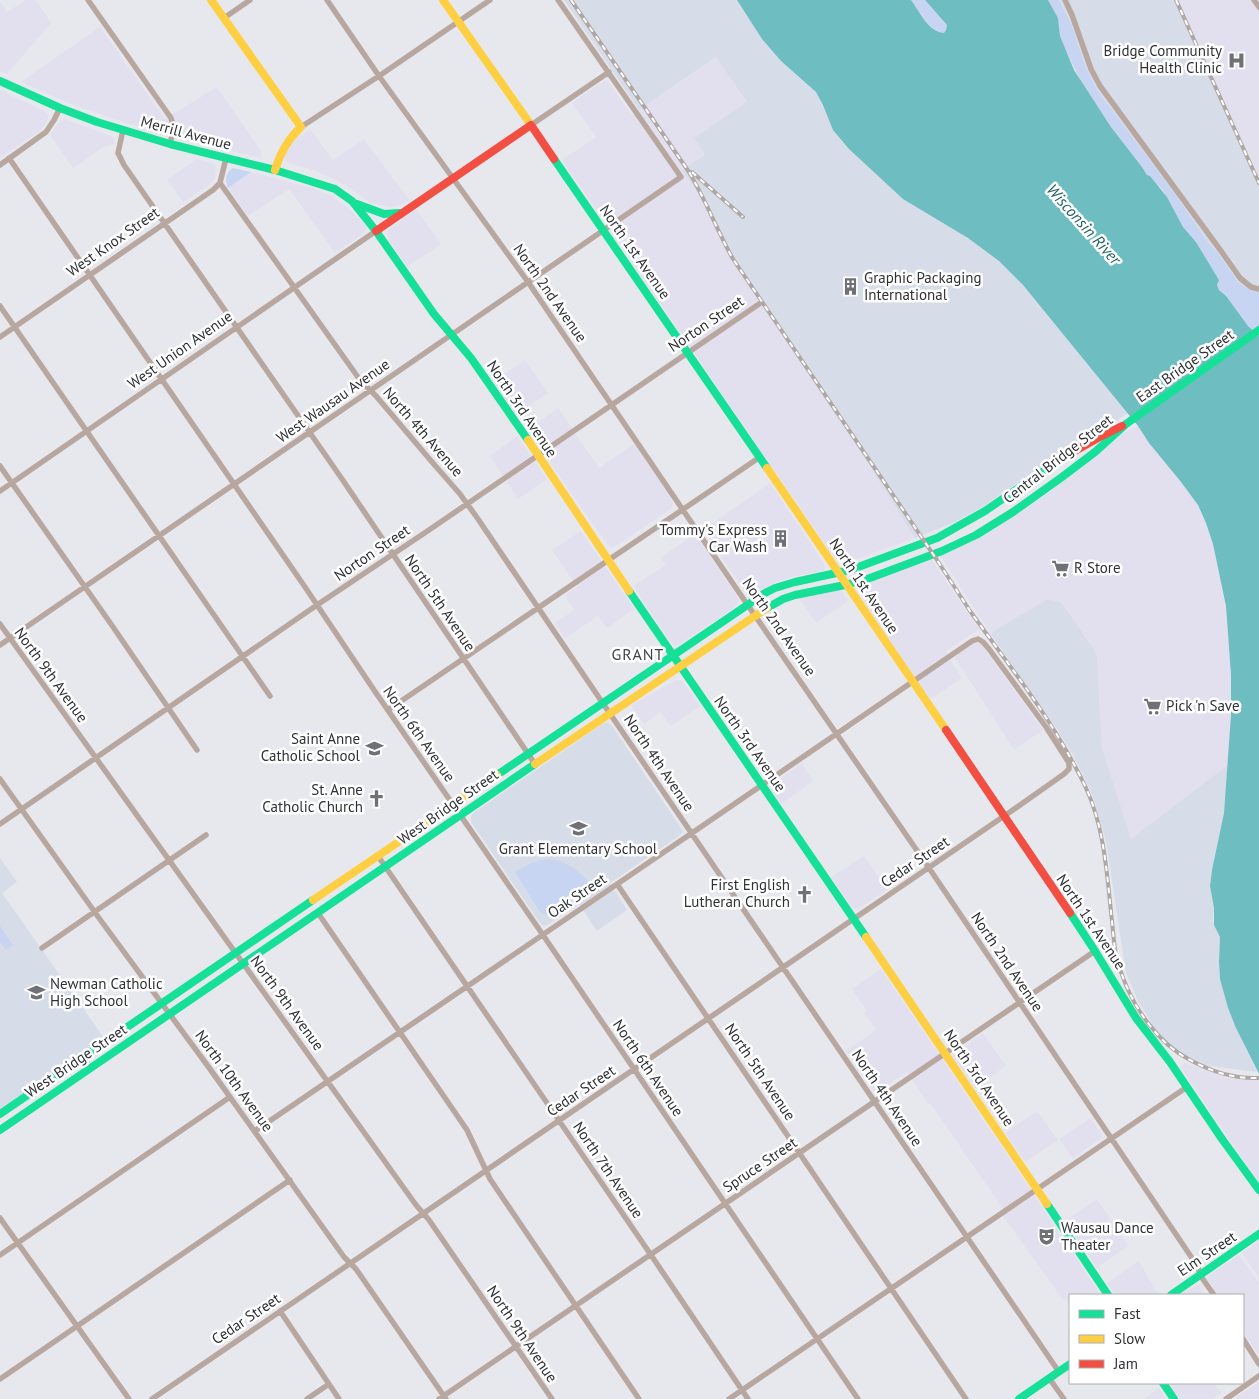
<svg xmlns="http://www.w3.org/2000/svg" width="1259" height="1399" font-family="'PT Sans',sans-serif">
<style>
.commercial{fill:#e2e0ef}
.built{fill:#d6dce8}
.green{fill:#c7d5f2}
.water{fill:#6ebdc1}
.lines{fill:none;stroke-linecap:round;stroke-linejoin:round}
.street{stroke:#b8a79f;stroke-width:5.5}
.fast{stroke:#16e098;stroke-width:8}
.slow{stroke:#ffcf43;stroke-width:8}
.jam{stroke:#f24e42;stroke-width:8}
.rail-casing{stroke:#afa7a4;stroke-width:4}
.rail{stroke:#fff;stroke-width:2;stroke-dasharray:5.5;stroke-linecap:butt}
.labels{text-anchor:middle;stroke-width:5;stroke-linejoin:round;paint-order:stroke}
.poi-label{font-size:15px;fill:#2f3135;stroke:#fff;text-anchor:end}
.street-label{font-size:15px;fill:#2f3135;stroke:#fff}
.water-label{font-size:16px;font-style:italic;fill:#246163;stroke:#fff}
.neighbourhood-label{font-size:16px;letter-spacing:1px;fill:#3f434b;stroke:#fff}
</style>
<rect width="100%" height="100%" fill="#e6e8ee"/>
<!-- commercial -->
<path class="commercial" d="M 26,0 L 36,0 L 51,23 L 7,74 L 0,71 L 0,1 L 7,12 Z
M 1176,0 L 1254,0 L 1259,8 L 1259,183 Z
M 100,27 L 165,119 L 217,87 L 261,151 L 261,158 L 184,140 L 126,123 L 71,104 L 21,82 Z
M 717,57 L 747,103 L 694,138 L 705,155 L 683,170 L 702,199 L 717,231 L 738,269 L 864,457 L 915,538 L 849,562 L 839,562 L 833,556 L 562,160 L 596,137 L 572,103 L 604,81 L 608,81 L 610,84 L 632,115 Z
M 0,90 L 46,112 L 48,115 L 48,119 L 45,125 L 38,132 L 0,158 Z
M 64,119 L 111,136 L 113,138 L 115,144 L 105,146 L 73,168 L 50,135 L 58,123 Z
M 310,129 L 333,160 L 364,139 L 410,201 L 396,206 L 390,207 L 371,203 L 343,184 L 332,178 L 316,171 L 286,162 L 284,157 L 287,149 L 297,138 Z
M 196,159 L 214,164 L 216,167 L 215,178 L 210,184 L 183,202 L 167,180 Z
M 251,172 L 309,187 L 320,191 L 332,196 L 352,211 L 366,226 L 366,229 L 361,235 L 335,253 L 289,189 L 248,216 L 228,188 Z
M 416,209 L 441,244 L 407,267 L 389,240 L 387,233 L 389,229 Z
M 525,360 L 548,393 L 516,415 L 493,382 Z
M 558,408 L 599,468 L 634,444 L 669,495 L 673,504 L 672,508 L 614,547 L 610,548 L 527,430 Z
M 1138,426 L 1149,443 L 1181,482 L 1198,505 L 1206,523 L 1213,544 L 1226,606 L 1231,675 L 1231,715 L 1228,765 L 1131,840 L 1102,748 L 1097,658 L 1094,648 L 1062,603 L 1048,599 L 990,633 L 938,552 L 977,534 L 1112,438 Z
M 517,436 L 547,479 L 518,499 L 490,456 Z
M 770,483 L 826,567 L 822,571 L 791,577 L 777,582 L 759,591 L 749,594 L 745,591 L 703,530 Z
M 581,531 L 634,609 L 607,628 L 598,616 L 565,638 L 555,623 L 574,610 L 565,595 L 577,587 L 552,550 Z
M 695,534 L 737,596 L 739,601 L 735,607 L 680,644 L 675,646 L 670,641 L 633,586 L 666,565 L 661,557 Z
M 931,559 L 979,629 L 945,652 L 962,678 L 929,700 L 862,598 L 861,592 L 863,587 L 868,582 Z
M 839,590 L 842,591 L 848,601 L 816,623 L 798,597 Z
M 973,643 L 978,643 L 982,645 L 1043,730 L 1014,750 L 954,656 Z
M 676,680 L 682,681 L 700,706 L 671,726 L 660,712 L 644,724 L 631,705 Z
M 802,763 L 813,781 L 781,804 L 771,789 L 770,786 Z
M 864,856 L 887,890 L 861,907 L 855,909 L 852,908 L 831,877 Z
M 881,969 L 1014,1165 L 1101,1295 L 1070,1295 L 1070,1305 L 1066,1299 L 1063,1300 L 1003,1216 L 1006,1213 L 930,1103 L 928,1104 L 907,1072 L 876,1092 L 873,1090 L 846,1051 L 876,1030 L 864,1013 L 867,1011 L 852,989 Z
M 983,1033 L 1006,1066 L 975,1088 L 954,1058 L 953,1054 Z
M 1185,1063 L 1223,1077 L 1240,1080 L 1259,1079 L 1259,1183 L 1180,1067 Z
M 1037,1111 L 1058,1140 L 1025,1162 L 1005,1133 Z
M 1091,1118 L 1103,1137 L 1073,1158 L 1059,1139 Z
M 1097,1199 L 1128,1246 L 1097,1268 L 1065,1221 Z
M 1259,1241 L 1259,1278 L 1242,1253 Z
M 1239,1255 L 1259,1283 L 1259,1355 L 1243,1332 L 1243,1295 L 1218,1295 L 1207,1279 L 1208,1276 Z
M 1139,1261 L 1158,1295 L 1115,1295 L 1107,1283 Z
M 1197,1285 L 1199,1285 L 1205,1295 L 1180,1295 Z
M 1259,1382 L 1259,1399 L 1234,1399 Z
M 1169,1383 L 1214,1383 L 1221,1393 L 1213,1399 L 1180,1399 Z
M 1159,1388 L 1166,1399 L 1143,1399 Z"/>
<!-- built -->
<path class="built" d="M 564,0 L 737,0 L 762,39 L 781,61 L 816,92 L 823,105 L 968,238 L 999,261 L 1023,285 L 1128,413 L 1116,421 L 1079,441 L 982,507 L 953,523 L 915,538 L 864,457 L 738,269 L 717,231 L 702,199 L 682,170 L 705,155 L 694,138 L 747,102 L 716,57 L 639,110 Z
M 1059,0 L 1176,0 L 1259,183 L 1259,292 L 1248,289 L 1238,282 L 1219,253 L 1208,242 L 1173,191 L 1097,90 L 1085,65 L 1071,23 Z
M 1048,599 L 1062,603 L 1094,649 L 1097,658 L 1102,748 L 1131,839 L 1228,765 L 1224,813 L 1212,870 L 1210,886 L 1214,908 L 1213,921 L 1220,937 L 1219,962 L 1220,979 L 1228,1008 L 1236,1028 L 1257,1072 L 1203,1065 L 1184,1055 L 1168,1043 L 1154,1027 L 1138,1001 L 1126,973 L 1106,841 L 1092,794 L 1073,755 L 1057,729 L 990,633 Z
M 607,722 L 612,726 L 683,831 L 680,835 L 610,883 L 627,910 L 597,931 L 579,904 L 549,924 L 544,926 L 540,923 L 471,822 L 471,818 L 472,814 L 601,725 Z
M 0,858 L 17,882 L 2,893 L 104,1038 L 0,1109 Z"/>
<!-- green -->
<path class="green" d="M 911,0 L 925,0 L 947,25 L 946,30 L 944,33 C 928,32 920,12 911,0 Z
M 1048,0 L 1059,0 L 1071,23 L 1085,65 L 1097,90 L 1173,191 L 1208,242 L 1219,254 L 1238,282 L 1248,289 L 1259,292 L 1259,336 L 1248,326 L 1219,290 L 1217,285 L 1219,280 L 1196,242 L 1183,227 L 1167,197 L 1162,189 L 1147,175 L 1142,167 L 1111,127 L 1081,81 L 1065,49 L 1060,36 L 1058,18 Z
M 233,168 L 251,172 L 228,188 C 225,181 225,172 233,168 Z
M 547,859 C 566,860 579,870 590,884 L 547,915 L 540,912 L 515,872 L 531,863 Z
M 0,926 L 13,945 L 6,950 L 0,942 Z"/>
<!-- water -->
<path class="water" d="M 737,0 L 911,0 C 920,12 928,32 944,33 L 946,30 L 947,25 L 925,0 L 1048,0 L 1058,18 L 1060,36 L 1074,70 L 1111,127 L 1142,167 L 1147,175 L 1150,176 L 1167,197 L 1183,227 L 1196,242 L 1219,280 L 1217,285 L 1219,290 L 1226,296 L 1248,326 L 1259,336 L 1259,1074 L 1236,1028 L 1228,1008 L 1220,979 L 1219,962 L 1220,937 L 1214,925 L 1214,908 L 1210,886 L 1212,870 L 1224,813 L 1231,715 L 1231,675 L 1226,606 L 1213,544 L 1206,523 L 1198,505 L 1181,482 L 1149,443 L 1138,426 L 1023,285 L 999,261 L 968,238 L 903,199 L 849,149 L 833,130 L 823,105 L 816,92 L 781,61 L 762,39 Z"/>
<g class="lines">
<!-- street -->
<path class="street" d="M 88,0 L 171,118 C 175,128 172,135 170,144
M 327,0 L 379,76 L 528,282 L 738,591 L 929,868 L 1198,1267 L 1200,1275 L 1214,1295
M 1065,0 L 1072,15 L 1091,69 L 1100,86 L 1221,251 L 1240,278 L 1251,287 L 1259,289
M 1254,0 L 1259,7
M 224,18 L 250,0
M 531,125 L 609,72
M 301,127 L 379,76 L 490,0
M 123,130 L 118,153 L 124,165 L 342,479 L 535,764
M 9,158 L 305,587 L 376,693 L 543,935 L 858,1399
M 0,165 L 46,132 L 54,120 L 60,108
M 220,183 L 360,380 L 376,396 L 432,462 L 460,494 L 478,519 L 602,702 L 1059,1372
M 0,306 L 270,696
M 0,337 L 213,190 L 220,183 L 226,158
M 0,466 L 111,624 L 197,750
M 0,491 L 376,231
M 0,624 L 416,1205 L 429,1220 L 552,1399
M 0,645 L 681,177 L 558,0
M 388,710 L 760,457
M 0,779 L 99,918 L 210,1069 L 344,1257 L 356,1269 L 446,1399
M 0,824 L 317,605 L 429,530 L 759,304
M 378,856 L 651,1255 L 748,1399
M 617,884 L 966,1399
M 318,913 L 467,1130 L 490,1179 L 639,1399
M 42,948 L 206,835
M 0,1218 L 129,1399
M 0,1255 L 230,1097
M 280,1311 L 339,1399
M 1243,1339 L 1259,1364
M 1049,1378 L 1064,1399
M 0,1379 L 290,1180
M 152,1399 L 1010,812 L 1064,774 L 1069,769 L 1069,763 L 1046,727 L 989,649 L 983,642 L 978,639 L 972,641 L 692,833 L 255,1131
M 307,1399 L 329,1384
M 439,1399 L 1095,951
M 729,1399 L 1187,1087
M 1226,1399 L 1259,1376"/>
<!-- fast -->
<path class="fast" d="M 0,81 L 60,108 L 97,122 L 170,144 L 275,170 L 335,189 L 352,201 L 376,231 L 434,314 L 471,358 L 528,440
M 554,159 L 767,468
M 357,204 L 384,214 L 399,213
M 629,591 L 866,937
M 767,608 L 783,599 L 795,595 L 845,585 L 870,578 L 942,551 L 976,535 L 1013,512 L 1062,477 L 1095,452 L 1126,424 L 1259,330
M 497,775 L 765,593 L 775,588 L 795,582 L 850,570 L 937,538 L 985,511 L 1064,457
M 1070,913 L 1095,951 L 1136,1018 L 1170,1062 L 1222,1139 L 1259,1190
M 0,1114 L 313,900
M 0,1130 L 535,764
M 1047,1204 L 1108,1295
M 1171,1295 L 1259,1234
M 1163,1383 L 1174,1399
M 1019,1399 L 1070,1364"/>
<!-- slow -->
<path class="slow" d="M 211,0 L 301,127 C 288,139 280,153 275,170
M 443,0 L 531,125
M 528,440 L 629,591
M 767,468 L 946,730
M 535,764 L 767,608
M 313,900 L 497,775
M 866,937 L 1047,1204"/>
<!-- jam -->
<path class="jam" d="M 376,231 L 531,125 L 554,159
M 1064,457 L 1098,438 L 1122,426
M 946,730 L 1070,913"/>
<defs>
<path id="rail" d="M 571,0 L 689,172 C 706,200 717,231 733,259 L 937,560 C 948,577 959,594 970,611 C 1011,668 1056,724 1086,788 C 1105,829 1107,877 1112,921 C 1113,932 1114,944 1116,955 C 1122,979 1133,1004 1148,1023 C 1160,1039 1173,1051 1190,1060 C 1212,1072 1234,1079 1259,1078
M 1176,0 L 1259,183
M 692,172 L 743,217"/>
</defs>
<!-- rail casing -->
<use href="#rail" class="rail-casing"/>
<!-- rail -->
<use href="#rail" class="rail"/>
</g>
<!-- icons -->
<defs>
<symbol id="hospital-bare" viewBox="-9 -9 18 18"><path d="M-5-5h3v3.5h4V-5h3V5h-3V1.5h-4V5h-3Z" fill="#6f7176" stroke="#fff" stroke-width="2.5" paint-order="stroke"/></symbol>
<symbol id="building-bare" viewBox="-9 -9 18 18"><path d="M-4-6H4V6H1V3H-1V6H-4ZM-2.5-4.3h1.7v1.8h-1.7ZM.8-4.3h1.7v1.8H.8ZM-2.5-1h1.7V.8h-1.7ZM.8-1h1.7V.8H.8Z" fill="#6f7176" stroke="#fff" stroke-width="2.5" paint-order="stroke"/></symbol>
<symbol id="supermarket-bare" viewBox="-9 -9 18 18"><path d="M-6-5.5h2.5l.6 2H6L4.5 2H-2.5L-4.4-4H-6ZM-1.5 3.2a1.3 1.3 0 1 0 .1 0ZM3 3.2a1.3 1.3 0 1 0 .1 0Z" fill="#6f7176" stroke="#fff" stroke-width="2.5" paint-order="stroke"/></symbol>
<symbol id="school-bare" viewBox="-9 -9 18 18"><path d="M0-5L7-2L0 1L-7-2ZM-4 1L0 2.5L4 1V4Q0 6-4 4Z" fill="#6f7176" stroke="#fff" stroke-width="2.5" paint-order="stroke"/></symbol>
<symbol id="church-bare" viewBox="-9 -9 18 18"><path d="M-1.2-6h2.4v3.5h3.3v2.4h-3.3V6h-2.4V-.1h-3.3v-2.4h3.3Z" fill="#6f7176" stroke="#fff" stroke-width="2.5" paint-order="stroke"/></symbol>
<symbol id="theatre-bare" viewBox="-9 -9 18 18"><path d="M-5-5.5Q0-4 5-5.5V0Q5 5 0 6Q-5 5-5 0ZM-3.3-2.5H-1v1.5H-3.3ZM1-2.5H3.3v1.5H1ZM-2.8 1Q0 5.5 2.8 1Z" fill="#6f7176" stroke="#fff" stroke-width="2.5" paint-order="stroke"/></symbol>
</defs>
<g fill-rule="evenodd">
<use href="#hospital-bare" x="1224" y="48" width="25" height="25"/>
<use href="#building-bare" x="838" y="274" width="25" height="25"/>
<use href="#building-bare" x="768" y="526" width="25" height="25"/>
<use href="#supermarket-bare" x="1048" y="556" width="25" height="25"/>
<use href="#supermarket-bare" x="1140" y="694" width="25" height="25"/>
<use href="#school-bare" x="362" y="736" width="25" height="25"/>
<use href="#church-bare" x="364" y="786" width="25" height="25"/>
<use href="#school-bare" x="566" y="816" width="25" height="25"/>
<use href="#church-bare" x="792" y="882" width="25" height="25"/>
<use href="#school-bare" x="24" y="980" width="25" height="25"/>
<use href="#theatre-bare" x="1034" y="1224" width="25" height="25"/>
</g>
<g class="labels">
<!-- poi labels -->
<g class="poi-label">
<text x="1222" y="56">Bridge Community<tspan x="1222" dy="17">Health Clinic</tspan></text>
<text x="864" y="283" text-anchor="start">Graphic Packaging<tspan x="864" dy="17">International</tspan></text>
<text x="767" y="535">Tommy's Express<tspan x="767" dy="17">Car Wash</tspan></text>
<text x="1074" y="573" text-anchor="start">R Store</text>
<text x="1166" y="711" text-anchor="start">Pick 'n Save</text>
<text x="360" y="744">Saint Anne<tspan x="360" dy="17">Catholic School</tspan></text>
<text x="363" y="795">St. Anne<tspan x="363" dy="17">Catholic Church</tspan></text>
<text x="578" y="854" text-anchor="middle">Grant Elementary School</text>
<text x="790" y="890">First English<tspan x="790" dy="17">Lutheran Church</tspan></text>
<text x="50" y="989" text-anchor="start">Newman Catholic<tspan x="50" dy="17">High School</tspan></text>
<text x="1061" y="1233" text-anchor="start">Wausau Dance<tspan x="1061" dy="17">Theater</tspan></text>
</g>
<!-- street labels -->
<g class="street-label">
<text transform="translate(186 133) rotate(15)" y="5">Merrill Avenue</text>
<text transform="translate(113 242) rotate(-35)" y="5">West Knox Street</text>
<text transform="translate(635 252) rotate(55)" y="5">North 1st Avenue</text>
<text transform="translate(550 293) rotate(55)" y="5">North 2nd Avenue</text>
<text transform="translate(706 324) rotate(-34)" y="5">Norton Street</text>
<text transform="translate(180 350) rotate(-35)" y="5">West Union Avenue</text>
<text transform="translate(1185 366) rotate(-35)" y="5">East Bridge Street</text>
<text transform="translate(333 401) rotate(-35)" y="5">West Wausau Avenue</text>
<text transform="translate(522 409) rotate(56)" y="5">North 3rd Avenue</text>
<text transform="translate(423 432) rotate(49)" y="5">North 4th Avenue</text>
<text transform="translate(1058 459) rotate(-38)" y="5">Central Bridge Street</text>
<text transform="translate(372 553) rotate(-34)" y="5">Norton Street</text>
<text transform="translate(864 586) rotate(56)" y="5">North 1st Avenue</text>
<text transform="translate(440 603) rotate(56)" y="5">North 5th Avenue</text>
<text transform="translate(779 627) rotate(55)" y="5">North 2nd Avenue</text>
<text transform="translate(51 675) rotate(54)" y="5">North 9th Avenue</text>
<text transform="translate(419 734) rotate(55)" y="5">North 6th Avenue</text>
<text transform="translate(750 744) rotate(55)" y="5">North 3rd Avenue</text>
<text transform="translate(659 763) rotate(56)" y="5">North 4th Avenue</text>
<text transform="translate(448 807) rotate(-35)" y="5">West Bridge Street</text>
<text transform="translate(915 862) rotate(-34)" y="5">Cedar Street</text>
<text transform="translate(577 896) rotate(-34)" y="5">Oak Street</text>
<text transform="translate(1091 922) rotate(56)" y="5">North 1st Avenue</text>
<text transform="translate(1007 962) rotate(56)" y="5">North 2nd Avenue</text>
<text transform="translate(287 1003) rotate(54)" y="5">North 9th Avenue</text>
<text transform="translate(76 1061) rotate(-34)" y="5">West Bridge Street</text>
<text transform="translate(648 1068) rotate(56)" y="5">North 6th Avenue</text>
<text transform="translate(760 1072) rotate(56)" y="5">North 5th Avenue</text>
<text transform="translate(979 1078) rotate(56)" y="5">North 3rd Avenue</text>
<text transform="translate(234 1081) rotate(54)" y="5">North 10th Avenue</text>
<text transform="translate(581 1091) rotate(-34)" y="5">Cedar Street</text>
<text transform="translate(887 1098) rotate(56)" y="5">North 4th Avenue</text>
<text transform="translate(760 1165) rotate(-34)" y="5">Spruce Street</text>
<text transform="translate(608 1170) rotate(56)" y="5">North 7th Avenue</text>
<text transform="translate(1207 1254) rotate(-34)" y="5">Elm Street</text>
<text transform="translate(246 1319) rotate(-34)" y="5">Cedar Street</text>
<text transform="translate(522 1334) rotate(56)" y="5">North 9th Avenue</text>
</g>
<!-- water labels -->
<g class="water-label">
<text transform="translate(1084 224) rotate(48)" y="6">Wisconsin River</text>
</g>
<!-- neighbourhood labels -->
<g class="neighbourhood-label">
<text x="638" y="660">GRANT</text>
</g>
</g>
<!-- legend -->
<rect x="1069" y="1294" width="175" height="90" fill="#ffffff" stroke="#acadae"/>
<rect x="1079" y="1310" width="25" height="8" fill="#16e098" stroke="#acadae"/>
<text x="1114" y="1319" font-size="15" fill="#2f3135">Fast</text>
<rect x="1079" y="1335" width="25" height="8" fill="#ffcf43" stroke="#acadae"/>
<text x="1114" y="1344" font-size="15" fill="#2f3135">Slow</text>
<rect x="1079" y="1360" width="25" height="8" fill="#f24e42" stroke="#acadae"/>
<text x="1114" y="1369" font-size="15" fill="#2f3135">Jam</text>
</svg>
